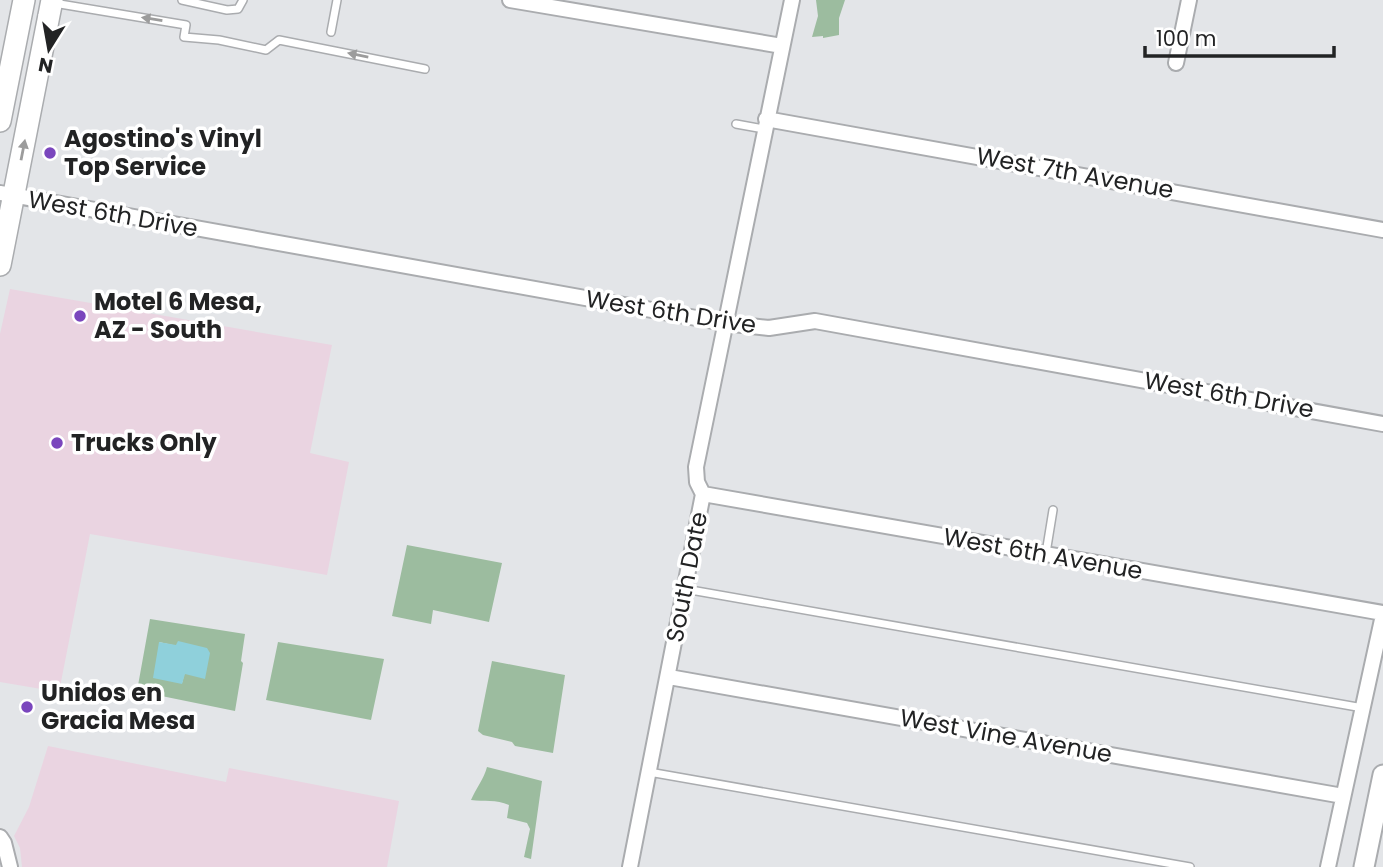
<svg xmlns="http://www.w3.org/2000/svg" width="1383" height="867" font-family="Poppins,sans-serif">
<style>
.commercial{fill:#ead4e1}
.green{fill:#9cbc9f;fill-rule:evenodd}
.water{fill:#8fd0db}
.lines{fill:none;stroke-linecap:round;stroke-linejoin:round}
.lane-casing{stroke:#aaacaf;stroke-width:10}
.street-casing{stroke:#aaacaf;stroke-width:18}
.secondary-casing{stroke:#aaacaf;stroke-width:23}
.primary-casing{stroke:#aaacaf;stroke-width:24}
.lane{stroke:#fff;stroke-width:7}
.street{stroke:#fff;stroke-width:14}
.secondary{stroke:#fff;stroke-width:19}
.primary{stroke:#fff;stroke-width:21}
.oneway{fill:#9c9c9c}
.poi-dot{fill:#7a46bd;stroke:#fff;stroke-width:2.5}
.labels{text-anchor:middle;stroke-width:7;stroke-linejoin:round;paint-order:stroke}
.poi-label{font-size:24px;font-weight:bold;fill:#222324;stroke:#fff;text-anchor:start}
.street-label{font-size:24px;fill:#222324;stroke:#fff}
</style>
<rect width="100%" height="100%" fill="#e3e5e8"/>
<!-- commercial -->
<path class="commercial" d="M 10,289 L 332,345 L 310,453 L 349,462 L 327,575 L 90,534 L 59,692 L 0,682 L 0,334 Z
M 48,746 L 226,782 L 229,768 L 399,801 L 387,867 L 22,867 L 20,848 L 14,836 L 29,807 Z"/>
<!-- green -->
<path class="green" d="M 816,0 L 845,0 L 839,18 L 839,35 L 823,38 L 823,36 L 812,37 L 818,16 Z
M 407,545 L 502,563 L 489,622 L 433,610 L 431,624 L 392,616 Z
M 150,619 L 245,634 L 241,661 L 243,663 L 235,711 L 137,691 ZM 159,642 L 177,646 L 192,645 L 182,683 Z
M 278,642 L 384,659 L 371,720 L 266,700 Z
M 492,661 L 565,675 L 553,753 L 515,746 L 512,742 L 483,735 L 478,731 Z
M 487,767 L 542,781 L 531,859 L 524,857 L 530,829 L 527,823 L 507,818 L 509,805 C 496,799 484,802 471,800 C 476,788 484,779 487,767 Z"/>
<!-- water -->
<path class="water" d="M 178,641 L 207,648 L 210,653 L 205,679 L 185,674 L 182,684 L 153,678 L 159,642 L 176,645 Z"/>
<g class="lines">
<defs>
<path id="lane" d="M 182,0 L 227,10 L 238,9 L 243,0
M 54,3 L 186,25 L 184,37 L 219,40 L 266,50 L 279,40 L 425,69
M 331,32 L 337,0
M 736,124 L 764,129
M 1046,553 L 1053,510
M 685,589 L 1363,708
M 649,772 L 1190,867"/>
<path id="street" d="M 510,0 L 782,46
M 1176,63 L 1189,0
M 766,119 L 1383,230
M 0,193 L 724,323 L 769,328 L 815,321 L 1383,424
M 703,494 L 1383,613
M 669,677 L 1343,796
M 0,837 L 4,843 L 10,867
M 630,867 L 703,494 L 697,482 L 696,467 L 792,0
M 1328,867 L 1383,615"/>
<path id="secondary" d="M 1364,867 L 1383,775"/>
<path id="primary" d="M 0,121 L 24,0
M 0,265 L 52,0"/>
</defs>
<!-- lane casing -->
<use href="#lane" class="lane-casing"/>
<!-- street casing -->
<use href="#street" class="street-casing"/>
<!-- secondary casing -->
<use href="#secondary" class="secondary-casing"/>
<!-- primary casing -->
<use href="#primary" class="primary-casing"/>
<!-- lane -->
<use href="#lane" class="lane"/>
<!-- street -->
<use href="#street" class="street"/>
<!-- secondary -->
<use href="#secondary" class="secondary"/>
<!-- primary -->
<use href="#primary" class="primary"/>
</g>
<!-- one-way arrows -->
<defs><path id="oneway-solid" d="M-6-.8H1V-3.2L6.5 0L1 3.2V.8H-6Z" transform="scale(1.75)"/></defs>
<g class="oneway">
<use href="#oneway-solid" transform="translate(152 19) rotate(-171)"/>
<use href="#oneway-solid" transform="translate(358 55) rotate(-169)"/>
<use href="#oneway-solid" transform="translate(23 150) rotate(-79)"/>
</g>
<!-- markers -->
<g class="poi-dot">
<circle cx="50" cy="153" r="7"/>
<circle cx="80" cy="316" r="7"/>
<circle cx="57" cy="443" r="7"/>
<circle cx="27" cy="707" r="7"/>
</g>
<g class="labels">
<!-- poi labels -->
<g class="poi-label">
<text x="64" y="147">Agostino's Vinyl<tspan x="64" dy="28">Top Service</tspan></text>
<text x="94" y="310">Motel 6 Mesa,<tspan x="94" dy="28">AZ - South</tspan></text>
<text x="71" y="451">Trucks Only</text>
<text x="41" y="701">Unidos en<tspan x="41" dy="28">Gracia Mesa</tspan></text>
</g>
<!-- street labels -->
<g class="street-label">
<text transform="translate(1075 173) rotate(10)" y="8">West 7th Avenue</text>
<text transform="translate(113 214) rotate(10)" y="8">West 6th Drive</text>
<text transform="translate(671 312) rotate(9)" y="8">West 6th Drive</text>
<text transform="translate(1229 395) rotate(10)" y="8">West 6th Drive</text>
<text transform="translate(1043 554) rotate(10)" y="8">West 6th Avenue</text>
<text transform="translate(687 577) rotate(-79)" y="8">South Date</text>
<text transform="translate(1006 736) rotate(10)" y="8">West Vine Avenue</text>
</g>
</g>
<!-- north arrow -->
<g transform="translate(49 49) rotate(191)" stroke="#ffffff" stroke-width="5" paint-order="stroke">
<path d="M0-5L12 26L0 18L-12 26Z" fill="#222324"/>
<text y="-10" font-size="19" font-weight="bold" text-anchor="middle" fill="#222324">N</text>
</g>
<!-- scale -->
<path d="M1145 46v10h189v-10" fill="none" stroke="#222324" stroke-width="3.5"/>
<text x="1156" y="46" font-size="21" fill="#222324" stroke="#ffffff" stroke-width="5" paint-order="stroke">100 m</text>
</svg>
